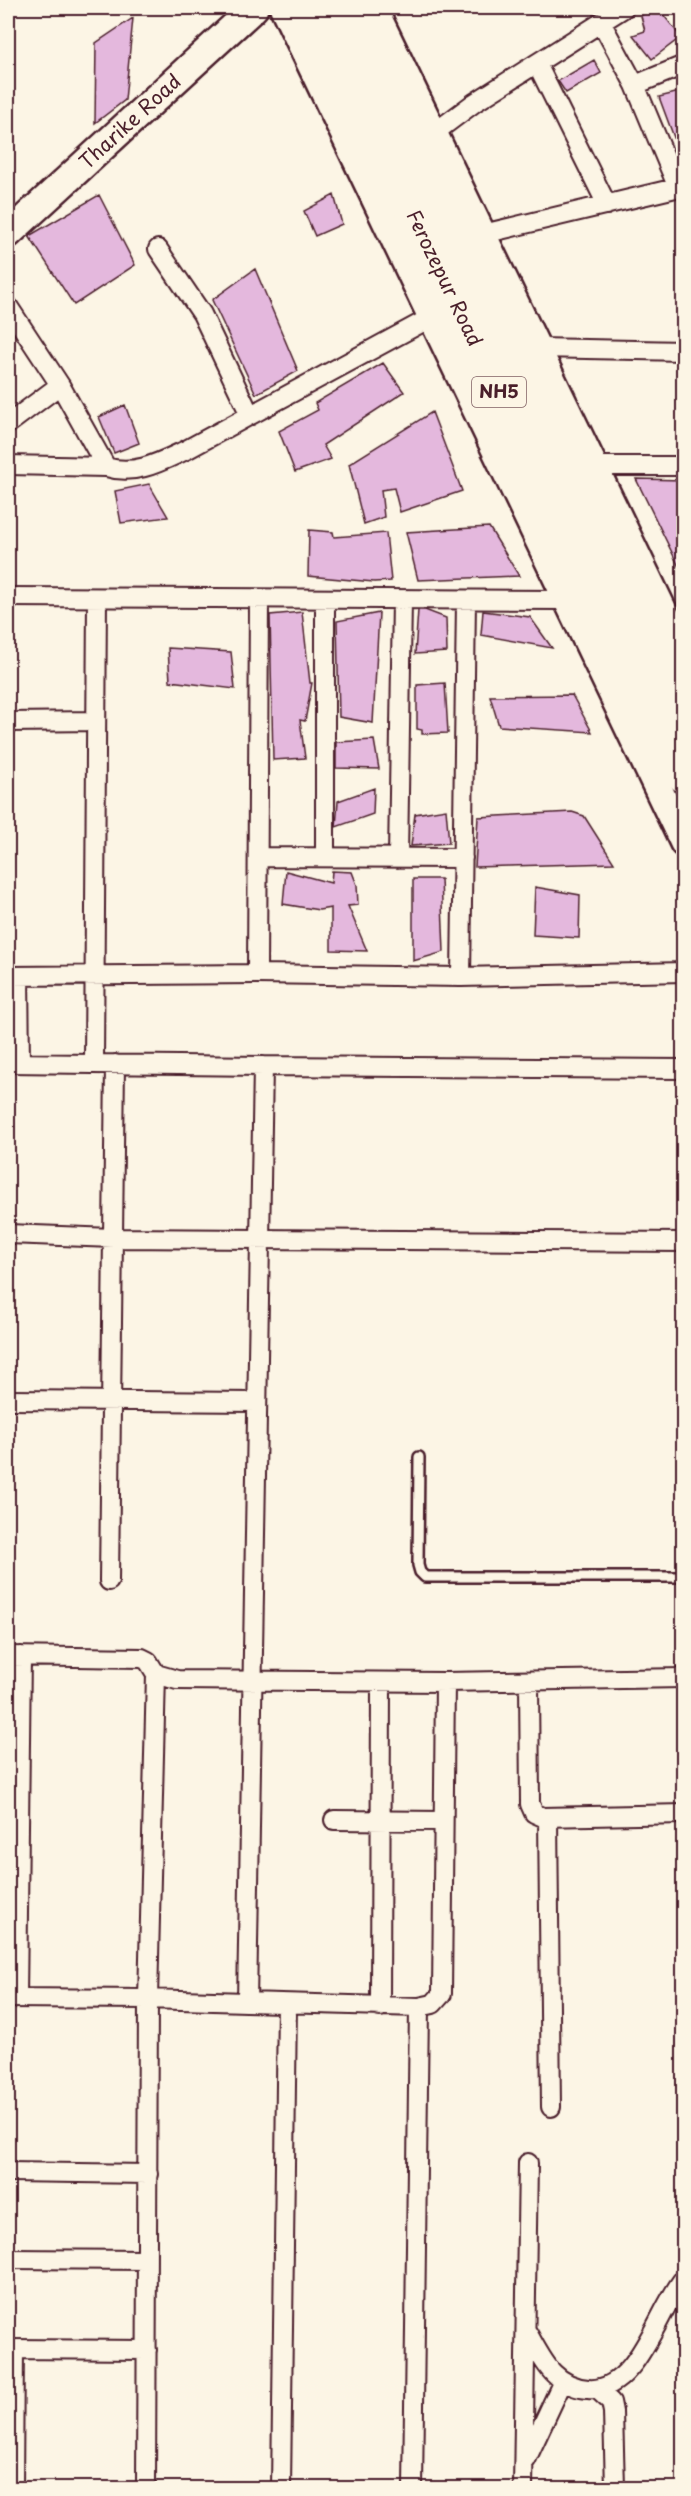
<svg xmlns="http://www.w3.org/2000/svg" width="691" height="2496" font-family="'Playpen Sans',sans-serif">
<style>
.building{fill:#e4b8dd;stroke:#4a1f2b;stroke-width:1.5}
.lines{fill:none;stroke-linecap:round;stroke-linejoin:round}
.lane-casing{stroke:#4a1f2b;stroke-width:14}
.street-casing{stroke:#4a1f2b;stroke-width:22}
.secondary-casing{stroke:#4a1f2b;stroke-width:32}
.highway-casing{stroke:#4a1f2b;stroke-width:38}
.lane{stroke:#fcf5e5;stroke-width:9}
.street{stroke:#fcf5e5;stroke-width:18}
.secondary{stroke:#fcf5e5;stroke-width:27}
.highway{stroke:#fcf5e5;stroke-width:33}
.labels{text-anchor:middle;stroke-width:4.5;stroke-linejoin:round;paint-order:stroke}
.shield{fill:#fcf5e5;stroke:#7f5f63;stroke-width:1.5}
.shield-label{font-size:18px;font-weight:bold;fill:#4a1f2b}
.street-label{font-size:20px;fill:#4a1f2b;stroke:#fcf5e5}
</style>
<rect width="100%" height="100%" fill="#fcf5e5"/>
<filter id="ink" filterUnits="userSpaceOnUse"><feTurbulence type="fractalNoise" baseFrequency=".0167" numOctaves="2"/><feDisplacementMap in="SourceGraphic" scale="12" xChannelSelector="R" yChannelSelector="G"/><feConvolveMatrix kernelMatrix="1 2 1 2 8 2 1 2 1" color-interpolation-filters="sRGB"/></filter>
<g filter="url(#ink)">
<!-- building -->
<path class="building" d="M 652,8 L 658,8 L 681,37 L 652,59 L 633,35 L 645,31 L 641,16 Z
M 133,18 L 125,100 L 95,123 L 96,43 Z
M 594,60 L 601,73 L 566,93 L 558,81 Z
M 684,91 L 684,159 L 682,159 L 659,97 Z
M 99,195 L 135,265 L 74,305 L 29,236 Z
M 334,195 L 342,224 L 315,236 L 304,211 Z
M 255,269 L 298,371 L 256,394 L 212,300 Z
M 383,363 L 404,392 L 323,445 L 331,459 L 295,472 L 279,431 L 318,410 L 315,403 Z
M 125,405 L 139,443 L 114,453 L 99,417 Z
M 432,412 L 462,491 L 400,512 L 394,488 L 381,490 L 384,517 L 364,524 L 349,464 Z
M 636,479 L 684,480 L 684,577 Z
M 149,484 L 168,517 L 121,523 L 115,491 Z
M 489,527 L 519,576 L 418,580 L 406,532 Z
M 309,530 L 333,532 L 334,537 L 386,533 L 391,581 L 374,582 L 308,576 Z
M 418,610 L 425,610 L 446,618 L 447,652 L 415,654 Z
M 483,611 L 530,617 L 552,648 L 481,635 Z
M 302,612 L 310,683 L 312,683 L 305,721 L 300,720 L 305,758 L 273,760 L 270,615 Z
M 379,613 L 373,723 L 339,717 L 337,621 Z
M 168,648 L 231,652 L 235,689 L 170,681 Z
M 445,683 L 448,733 L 422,734 L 422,730 L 417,729 L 417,685 Z
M 572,695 L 592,732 L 499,726 L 490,696 Z
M 374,740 L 379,769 L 336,768 L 336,742 Z
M 374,788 L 373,814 L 336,827 L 338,801 Z
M 446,809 L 449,843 L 411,846 L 415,814 Z
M 572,812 L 584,816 L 614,863 L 475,867 L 478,817 Z
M 286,871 L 331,883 L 332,871 L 352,872 L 357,885 L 358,905 L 348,906 L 367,951 L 331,950 L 331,908 L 319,910 L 283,904 Z
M 413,879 L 441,879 L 444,952 L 413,961 Z
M 535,887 L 580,895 L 579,938 L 533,935 Z"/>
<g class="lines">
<defs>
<path id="lane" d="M 419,1457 L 418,1565 L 420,1572 L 425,1577 L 684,1577"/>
<path id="street" d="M 601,22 L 635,85 L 678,188
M 537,64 L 607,205
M 635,85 L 684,65
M 434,133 L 474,103 L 624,8
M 483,234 L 684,186
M 158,249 L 202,314 L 250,415
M 8,306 L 60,385 L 8,424
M 538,348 L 684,351
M 60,385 L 106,467 C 135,476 160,462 186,450 L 432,317
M 8,465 L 106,467
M 593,466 L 684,466
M 8,597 L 567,600
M 259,599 L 257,974 L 461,977 L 684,972
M 8,722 L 96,721
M 258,857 L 463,858
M 325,857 L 325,600
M 398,858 L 402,600
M 8,976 L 257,974
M 19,976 L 20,1063
M 461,977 L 466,601
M 8,1063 L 263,1066 L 247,2002
M 94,1064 L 97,598
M 263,1066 L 684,1069
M 8,1234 L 113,1238 L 684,1242
M 8,1400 L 256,1402
M 109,1581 L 115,1064
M 8,1656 L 142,1658 L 148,1661 L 156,1674 L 177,1680 L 445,1682 L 684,1678
M 529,1681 L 530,1804 L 534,1813 L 543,1817 L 684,1814
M 548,1817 L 551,2107
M 334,1820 L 443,1821
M 8,1998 L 148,1999 L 419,2007 L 413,2488
M 17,1998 L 21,1656
M 380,2007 L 381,1682
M 419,2007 L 433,2004 L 442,1994 L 445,1682
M 8,2172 L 148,2174
M 8,2259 L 147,2260
M 527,2332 C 543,2360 553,2386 588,2389 C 637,2393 658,2309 684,2278
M 8,2349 L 147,2350
M 598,2390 L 611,2402 L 613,2412 L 615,2488
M 526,2460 L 562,2383
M 13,2488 L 14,2349
M 146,2488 L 148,1999 L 156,1674
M 281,2488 L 287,2004
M 523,2488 L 528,2163"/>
<g id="secondary">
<path d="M 284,8 L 684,843"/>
<path d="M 373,8 L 684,654"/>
<path id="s1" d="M 8,234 L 254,8"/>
</g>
<g id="highway">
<path id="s2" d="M 314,8 L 684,776"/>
<path d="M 347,8 L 684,710"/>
</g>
</defs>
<!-- lane casing -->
<use href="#lane" class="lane-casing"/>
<!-- street casing -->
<use href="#street" class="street-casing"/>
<!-- secondary casing -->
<use href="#secondary" class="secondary-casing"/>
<!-- highway casing -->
<use href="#highway" class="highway-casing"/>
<!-- lane -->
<use href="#lane" class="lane"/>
<!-- street -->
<use href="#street" class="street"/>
<!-- secondary -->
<use href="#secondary" class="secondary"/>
<!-- highway -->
<use href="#highway" class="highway"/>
</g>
</g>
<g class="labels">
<!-- shield labels -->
<rect class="shield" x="472" y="377" width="54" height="30" rx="4.5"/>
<g class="shield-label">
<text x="499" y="398">NH5</text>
</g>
<!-- street labels -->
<g class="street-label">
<text dy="7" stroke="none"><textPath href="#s1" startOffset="166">Tharike Road</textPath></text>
<text dy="7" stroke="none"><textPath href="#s2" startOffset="300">Ferozepur Road</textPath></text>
</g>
</g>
<!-- margin -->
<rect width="691" height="2496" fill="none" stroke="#fcf5e5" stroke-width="30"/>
<rect x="15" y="15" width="661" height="2466" fill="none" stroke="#4a1f2b" stroke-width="2" filter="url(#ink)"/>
</svg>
